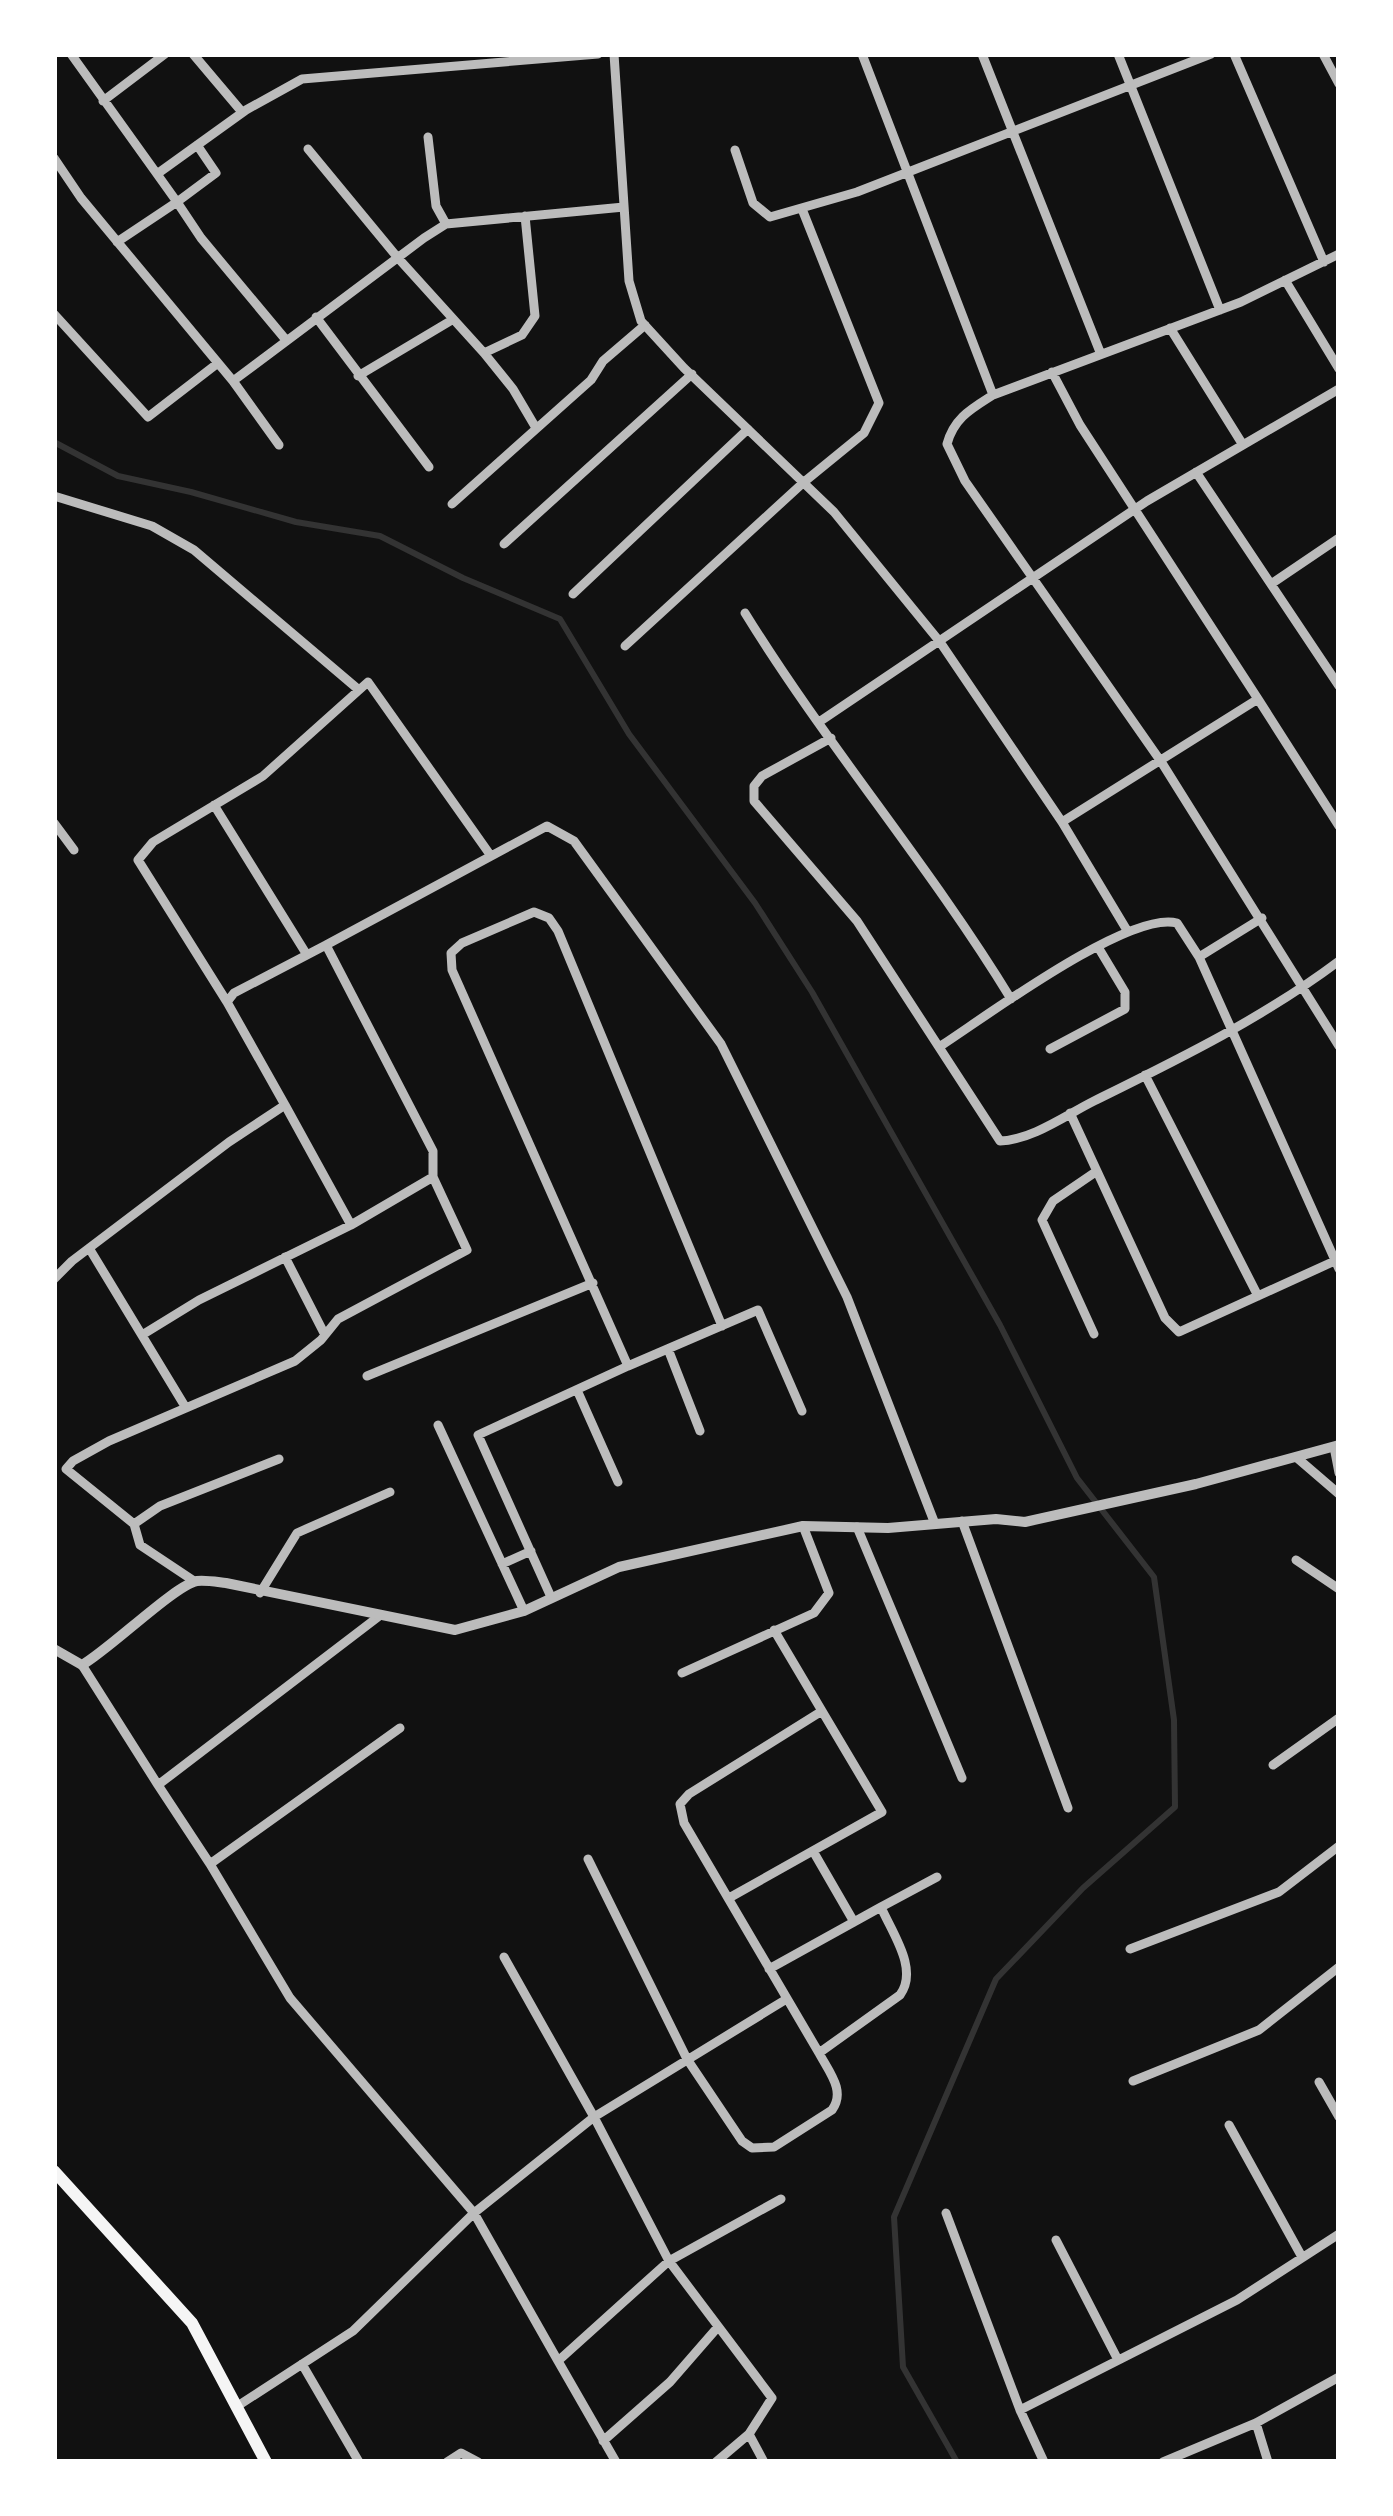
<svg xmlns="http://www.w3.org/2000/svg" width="1393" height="2516" font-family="'Public Sans',sans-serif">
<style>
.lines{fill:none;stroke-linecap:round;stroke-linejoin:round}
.stream{stroke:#333;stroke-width:6}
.minor{stroke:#bcbcbc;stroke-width:9}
.tertiary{stroke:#bcbcbc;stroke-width:10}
.secondary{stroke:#f5f5f5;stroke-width:12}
</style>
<rect width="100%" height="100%" fill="#111"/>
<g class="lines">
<!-- stream -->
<path class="stream" d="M 54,442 L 118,476 L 191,492 L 296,522 L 380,536 L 463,578 L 560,619 L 629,734 L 755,903 L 812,992 L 1000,1325 L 1077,1478 L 1154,1577 L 1174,1720 L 1175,1807 L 1083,1888 L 996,1979 L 894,2217 L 903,2367 L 957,2462"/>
<!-- minor -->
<path class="minor" d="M 71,54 L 157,174 L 246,110 L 302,79 L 598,54
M 193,54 L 242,112
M 614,54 L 629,281 L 641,321 L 684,368 L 834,512 L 940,642 L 1062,822 L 1128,932
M 862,54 L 993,395
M 982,54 L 1100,352
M 1118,54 L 1220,310
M 1234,54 L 1324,262
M 1323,54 L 1339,84
M 103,101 L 165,54
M 428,137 L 436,206 L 446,224
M 197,145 L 216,173 L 177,202 L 201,238 L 286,340
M 308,149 L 398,258 L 484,353 L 522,335 L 535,316 L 525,216
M 735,150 L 753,203 L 770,217 L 857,192 L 1211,54
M 54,158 L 81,198 L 233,381
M 117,242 L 177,202 L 157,174
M 1339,254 L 1241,302 L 993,395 C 971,409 954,418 947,444 L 965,481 L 1162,763 L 1339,1046
M 1285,280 L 1339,369
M 54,314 L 148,417 L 218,363
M 316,317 L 429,467
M 1170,328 L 1243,445
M 484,353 L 513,389 L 536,428
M 1052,372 L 1080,425 L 1258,699
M 358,376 L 452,320
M 279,445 L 233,381 L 424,238 L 446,224 L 624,207
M 1196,472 L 1339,686
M 54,496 L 152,526 L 194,550 L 359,690
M 452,504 L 591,380 L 603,361 L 645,325
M 504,544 L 692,374
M 1271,584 L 1339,538
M 573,594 L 748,429
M 745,613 C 827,746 930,866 1011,999
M 625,646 L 804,482 L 864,433 L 879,403 L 802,209
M 819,722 L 1147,501 L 1339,389
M 831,738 L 762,776 L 754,786 L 754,801 L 857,921 L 1000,1141 C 1032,1140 1066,1115 1094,1101 C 1179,1059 1263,1018 1339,961
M 214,805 L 307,955
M 1062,822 L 1258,699 L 1339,826
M 54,823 L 74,850
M 1199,957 L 1262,918
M 227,1002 L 138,860 L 153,842 L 263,776 L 368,682 L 491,856
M 939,1047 C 984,1018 1129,910 1177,923 L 1199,957 L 1339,1269
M 1050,1049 L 1125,1009 L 1125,992 L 1098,947
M 1145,1075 L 1258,1296
M 285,1105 L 351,1225 L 433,1177
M 1070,1113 L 1165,1318 L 1179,1332 L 1339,1259
M 89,1248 L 186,1408
M 285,1257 L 325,1335
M 54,1279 L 72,1261 L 229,1142 L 285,1105 L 227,1002 L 234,993 L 326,945
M 722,1326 L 558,931 L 549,918 L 534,912 L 462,943 L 451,953 L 452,970 L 628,1366 L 758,1310 L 802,1411
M 1094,1334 L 1042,1220 L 1053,1201 L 1097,1171
M 142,1335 L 199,1300 L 351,1225
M 668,1349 L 700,1431
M 367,1376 L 593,1283
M 577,1390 L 618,1482
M 438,1425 L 524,1611
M 1334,1447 L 1339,1473
M 1296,1457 L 1339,1494
M 962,1521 L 1068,1808
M 134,1524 L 160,1506 L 279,1459
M 857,1527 L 962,1778
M 1296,1560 L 1339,1589
M 502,1564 L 531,1551
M 194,1581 L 140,1545 L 134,1524 L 66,1469 L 73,1461 L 109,1441 L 295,1361 L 321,1340 L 338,1319 L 467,1250 L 433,1177 L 433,1151 L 326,945 L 547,826 L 574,841 L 721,1044 L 847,1297 L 935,1524
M 260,1593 L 297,1533 L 390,1492
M 551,1597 L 478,1435 L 628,1366
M 378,1617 L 158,1785 L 210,1864 L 400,1728
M 774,1630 L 822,1711
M 82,1665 L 158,1785
M 682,1673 L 814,1613 L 829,1593 L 803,1526
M 1273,1765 L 1339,1718
M 813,1851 L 854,1922
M 588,1859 L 687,2059 L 742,2141 L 752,2148 L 774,2147 L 832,2110 C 846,2091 829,2072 819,2053
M 210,1864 L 290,1998 L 474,2213 L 558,2361 L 669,2261 L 772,2398 L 749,2434 L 764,2462
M 729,1898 L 882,1812 L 822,1711 L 689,1794 L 680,1804 L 684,1823 L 819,2053 L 900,1995 C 919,1969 892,1933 881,1907 L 769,1969
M 881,1907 L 937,1877
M 1130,1949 L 1279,1892 L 1339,1846
M 504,1957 L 594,2117 L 669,2261 L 781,2199
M 1133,2081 L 1259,2030 L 1339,1967
M 1319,2082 L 1339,2117
M 1229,2125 L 1302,2257
M 946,2213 L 1020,2410 L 1237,2300 L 1339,2234
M 1056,2240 L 1117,2358
M 558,2361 L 616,2462
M 302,2364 L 359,2462
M 236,2407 L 353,2331 L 474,2213 L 594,2117 L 785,2000
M 1020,2410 L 1044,2462
M 1256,2423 L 1268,2462
M 603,2441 L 670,2382 L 717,2328
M 447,2462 L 461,2453 L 478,2462
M 716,2462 L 749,2434
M 1163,2462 L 1256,2423 L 1339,2377"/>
<!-- tertiary -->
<path class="tertiary" d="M 54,1649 L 82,1665 C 110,1649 175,1585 197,1581 C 206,1580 217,1582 226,1583 L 455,1630 L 524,1611 L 619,1567 L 803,1526 L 888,1528 L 996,1519 L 1025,1522 L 1196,1484 L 1339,1445"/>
<!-- secondary -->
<path class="secondary" d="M 54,2171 L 192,2323 L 266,2462"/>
</g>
<!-- border -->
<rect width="1393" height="2516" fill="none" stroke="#ffffff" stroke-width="114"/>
</svg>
